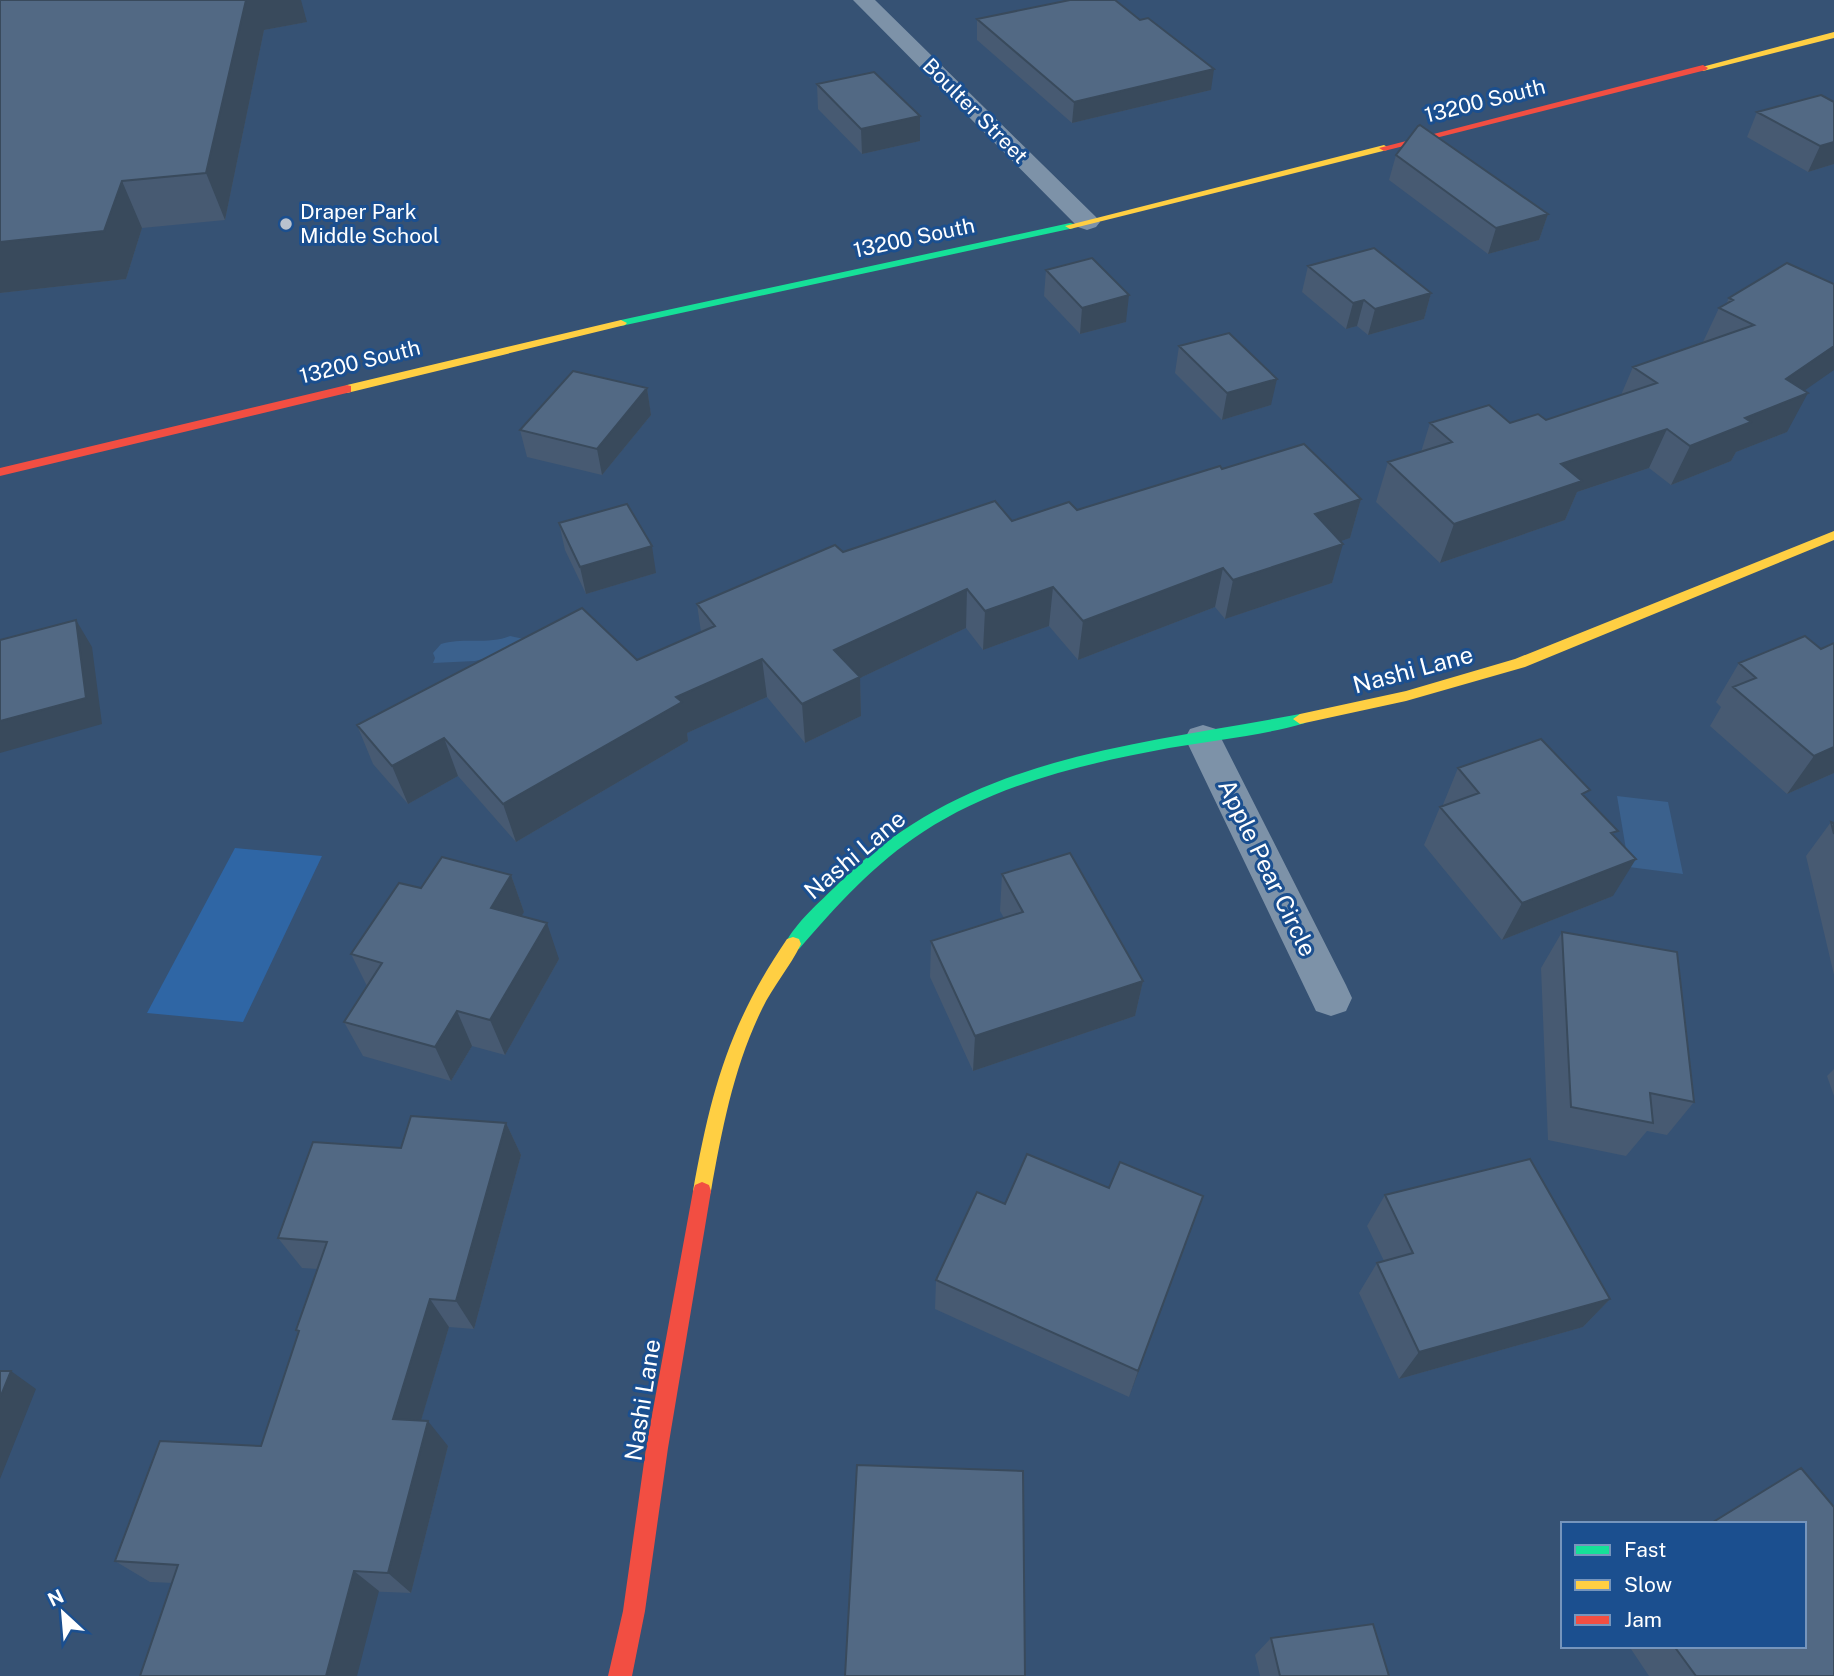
<svg xmlns="http://www.w3.org/2000/svg" width="1834" height="1676" font-family="'Public Sans',sans-serif">
<style>
.green{fill:#2f66a5}
.water{fill:#3b618d}
.lines{fill:none;stroke-linecap:round;stroke-linejoin:round}
.street{fill:#7d92a8;fill-rule:evenodd}
.fast{fill:#16e098;fill-rule:evenodd}
.slow{fill:#ffcf43;fill-rule:evenodd}
.jam{fill:#f24e42;fill-rule:evenodd}
.wall{fill:#475a72}
.shaded-wall{fill:#394a5c}
.building{fill:#526984;stroke:#394a5c;stroke-width:2}
.poi-dot{fill:#b9c2ce;stroke:#1b4f8f;stroke-width:2.5}
.labels{text-anchor:middle;stroke-width:6;stroke-linejoin:round;paint-order:stroke}
.far-street-label{font-size:21px;fill:#fff;stroke:#1b4f8f}
.far-poi-label{font-size:21px;fill:#fff;stroke:#1b4f8f;text-anchor:start}
.street-label{font-size:24px;fill:#fff;stroke:#1b4f8f}
</style>
<rect width="100%" height="100%" fill="#365274"/>
<!-- green -->
<path class="green" d="M 235,848 L 322,856 L 243,1022 L 147,1013 Z"/>
<!-- water -->
<path class="water" d="M 510,636 L 524,639 L 491,657 L 475,661 L 433,663 L 435,658 L 433,653 L 441,644 C 463,637 488,645 510,636 Z
M 1617,796 L 1668,802 L 1683,874 L 1629,867 Z"/>
<g class="lines">
<!-- street -->
<path class="street" d="M 853,0 L 875,0 L 1096,217 L 1100,222 L 1096,227 L 1087,230 L 1078,227 Z
M 1203,725 L 1216,729 L 1221,738 L 1346,985 L 1352,998 L 1346,1011 L 1331,1016 L 1316,1011 L 1185,738 L 1190,729 Z"/>
<!-- fast -->
<path class="fast" d="M 1070,223 L 1074,224 L 1074,228 L 621,326 L 615,323 L 621,320 Z
M 1300,714 L 1307,719 L 1305,723 C 1261,736 1214,740 1169,748 C 1083,764 997,784 923,832 C 875,863 836,906 799,949 L 793,951 L 787,949 L 785,944 C 796,922 820,902 838,884 C 965,756 1132,746 1300,714 Z"/>
<!-- slow -->
<path class="slow" d="M 1834,32 L 1834,38 L 1703,71 L 1698,68 Z
M 1384,145 L 1389,148 L 1387,150 L 1070,229 L 1065,226 Z
M 621,320 L 627,323 L 625,325 L 347,393 L 341,389 L 347,385 Z
M 1834,531 L 1834,540 L 1525,667 L 1406,701 L 1300,724 L 1293,719 L 1300,714 L 1406,691 L 1515,659 Z
M 793,937 L 799,939 L 801,944 C 790,967 773,986 762,1009 C 734,1066 722,1129 711,1191 L 709,1197 L 702,1200 L 695,1197 L 693,1191 C 711,1091 729,1024 787,939 Z"/>
<!-- jam -->
<path class="jam" d="M 1703,65 L 1708,68 L 1706,70 L 1384,151 L 1379,148 Z
M 347,385 L 351,386 L 351,392 L 0,476 L 0,468 Z
M 702,1182 L 709,1185 L 711,1191 L 668,1448 L 645,1611 L 632,1676 L 608,1676 L 623,1611 L 646,1448 L 693,1191 L 695,1185 Z"/>
</g>
<!-- wall -->
<path class="wall" d="M 0,0 L 307,22 L 264,30 L 225,220 L 142,228 L 126,279 L 0,293 Z
M 977,19 L 1211,90 L 1072,123 L 977,40 Z
M 817,84 L 920,116 L 920,141 L 862,154 L 818,109 Z
M 1821,95 L 1834,164 L 1808,172 L 1747,137 L 1757,112 Z
M 1396,155 L 1548,214 L 1539,240 L 1488,254 L 1389,180 Z
M 1787,263 L 1804,391 L 1787,432 L 1736,452 L 1731,461 L 1671,485 L 1649,468 L 1577,492 L 1565,520 L 1440,563 L 1376,502 L 1388,462 L 1421,452 L 1430,423 L 1510,423 L 1546,420 L 1621,395 L 1633,367 L 1703,342 L 1719,308 L 1726,304 L 1729,298 Z
M 1308,266 L 1431,293 L 1424,319 L 1368,335 L 1357,326 L 1346,329 L 1302,292 Z
M 1046,270 L 1126,322 L 1080,334 L 1044,296 Z
M 1179,346 L 1271,405 L 1222,420 L 1175,373 Z
M 647,388 L 651,415 L 602,475 L 527,457 L 520,430 Z
M 1222,469 L 1361,499 L 1350,538 L 1341,541 L 1332,583 L 1225,619 L 1215,607 L 1078,660 L 1049,626 L 983,650 L 966,628 L 860,678 L 861,716 L 805,743 L 767,697 L 687,733 L 688,741 L 516,842 L 458,776 L 408,804 L 373,764 L 357,725 L 637,660 L 701,632 L 697,604 L 843,552 L 1077,510 Z
M 559,523 L 656,573 L 586,594 L 565,550 Z
M 1834,643 L 1834,773 L 1787,794 L 1710,726 L 1721,707 L 1716,702 L 1739,663 L 1821,649 Z
M 1458,768 L 1586,798 L 1615,837 L 1613,896 L 1502,940 L 1424,845 L 1440,807 L 1442,807 Z
M 1831,822 L 1834,823 L 1834,975 L 1806,856 Z
M 1002,874 L 1143,981 L 1135,1016 L 973,1071 L 930,977 L 931,941 L 1004,918 L 1000,911 Z
M 511,875 L 524,912 L 521,916 L 559,959 L 505,1055 L 472,1046 L 451,1081 L 363,1056 L 344,1022 L 367,986 L 351,954 L 421,888 Z
M 1562,932 L 1694,1102 L 1667,1135 L 1647,1131 L 1626,1156 L 1548,1140 L 1541,968 Z
M 1834,1069 L 1834,1096 L 1827,1076 Z
M 506,1123 L 521,1155 L 474,1329 L 449,1327 L 421,1420 L 448,1446 L 411,1593 L 150,1582 L 115,1561 L 261,1446 L 298,1333 L 296,1330 L 318,1269 L 302,1268 L 278,1238 L 401,1148 Z
M 1109,1188 L 1192,1227 L 1129,1397 L 935,1309 L 936,1280 L 1005,1204 Z
M 1385,1195 L 1610,1299 L 1583,1327 L 1399,1379 L 1359,1293 L 1377,1263 L 1384,1261 L 1367,1226 Z
M 1271,1638 L 1389,1676 L 1260,1676 L 1255,1655 Z
M 1629,1646 L 1804,1646 L 1834,1676 L 1649,1676 Z"/>
<!-- shaded-wall -->
<path class="shaded-wall" d="M 246,0 L 301,0 L 307,22 L 264,30 L 225,220 L 206,173 Z
M 1214,69 L 1211,90 L 1072,123 L 1074,102 Z
M 920,116 L 920,141 L 862,154 L 861,129 Z
M 1834,142 L 1834,164 L 1808,172 L 1820,146 Z
M 122,181 L 142,228 L 126,279 L 0,293 L 0,242 Z
M 1548,214 L 1539,240 L 1488,254 L 1496,228 Z
M 1431,293 L 1424,319 L 1368,335 L 1375,309 Z
M 1129,295 L 1126,322 L 1080,334 L 1082,308 Z
M 1364,300 L 1357,326 L 1346,329 L 1353,303 Z
M 1834,346 L 1834,370 L 1791,400 L 1808,393 L 1787,432 L 1736,452 L 1731,461 L 1671,485 L 1690,446 L 1745,418 L 1786,379 Z
M 1277,379 L 1271,405 L 1222,420 L 1227,393 Z
M 647,388 L 651,415 L 602,475 L 597,449 Z
M 1667,429 L 1649,468 L 1577,492 L 1565,520 L 1440,563 L 1454,524 L 1561,464 Z
M 1361,499 L 1350,538 L 1304,554 L 1315,514 Z
M 1343,544 L 1332,583 L 1225,619 L 1233,580 Z
M 652,546 L 656,573 L 586,594 L 580,567 Z
M 1223,568 L 1215,607 L 1078,660 L 1083,621 Z
M 1053,587 L 1049,626 L 983,650 L 985,611 Z
M 967,589 L 966,628 L 860,678 L 861,716 L 805,743 L 802,704 L 834,650 Z
M 76,620 L 92,647 L 102,724 L 0,753 L 0,721 Z
M 762,659 L 767,697 L 687,733 L 688,741 L 516,842 L 503,804 L 676,697 Z
M 444,738 L 458,776 L 408,804 L 392,766 Z
M 1834,747 L 1834,773 L 1787,794 L 1814,756 Z
M 1636,859 L 1613,896 L 1502,940 L 1522,903 Z
M 511,875 L 524,912 L 505,944 L 491,908 Z
M 547,923 L 559,959 L 505,1055 L 490,1020 Z
M 1143,981 L 1135,1016 L 973,1071 L 975,1036 Z
M 457,1011 L 472,1046 L 451,1081 L 435,1047 Z
M 506,1123 L 521,1155 L 474,1329 L 456,1301 Z
M 1203,1196 L 1192,1227 L 1129,1397 L 1138,1371 Z
M 430,1299 L 449,1327 L 414,1444 L 393,1419 Z
M 1610,1299 L 1583,1327 L 1399,1379 L 1419,1352 Z
M 11,1371 L 36,1389 L 0,1479 L 0,1398 Z
M 428,1421 L 448,1446 L 411,1593 L 388,1573 Z
M 354,1571 L 379,1591 L 357,1676 L 326,1676 Z"/>
<!-- building -->
<path class="building" d="M 0,0 L 246,0 L 206,173 L 122,181 L 104,231 L 0,242 Z
M 1070,0 L 1115,0 L 1140,20 L 1148,18 L 1214,69 L 1074,102 L 977,19 Z
M 874,72 L 920,116 L 861,129 L 817,84 Z
M 1821,95 L 1834,102 L 1834,142 L 1820,146 L 1757,112 Z
M 1420,125 L 1548,214 L 1496,228 L 1396,155 L 1418,126 Z
M 1374,248 L 1431,293 L 1375,309 L 1364,300 L 1353,303 L 1308,266 Z
M 1092,258 L 1129,295 L 1082,308 L 1046,270 Z
M 1787,263 L 1834,284 L 1834,346 L 1786,379 L 1808,393 L 1745,418 L 1751,422 L 1690,446 L 1667,429 L 1561,464 L 1582,481 L 1454,524 L 1388,462 L 1452,442 L 1430,423 L 1489,405 L 1510,423 L 1538,414 L 1546,420 L 1657,383 L 1633,367 L 1754,325 L 1719,308 L 1733,300 L 1729,298 Z
M 1229,333 L 1277,379 L 1227,393 L 1179,346 Z
M 573,371 L 647,388 L 597,449 L 520,430 Z
M 1304,444 L 1361,499 L 1315,514 L 1343,544 L 1233,580 L 1223,568 L 1083,621 L 1053,587 L 985,611 L 967,589 L 834,650 L 860,677 L 802,704 L 762,659 L 676,697 L 682,702 L 503,804 L 444,738 L 392,766 L 357,725 L 582,608 L 637,660 L 715,626 L 697,604 L 835,545 L 843,552 L 995,501 L 1012,521 L 1069,502 L 1077,510 L 1220,466 L 1222,469 Z
M 627,504 L 652,546 L 580,567 L 559,523 Z
M 76,620 L 86,698 L 0,721 L 0,640 Z
M 1805,636 L 1821,649 L 1834,643 L 1834,747 L 1814,756 L 1733,687 L 1756,678 L 1739,663 Z
M 1541,739 L 1590,790 L 1582,794 L 1618,831 L 1611,833 L 1636,859 L 1522,903 L 1440,807 L 1479,793 L 1458,768 Z
M 1831,822 L 1834,823 L 1834,834 Z
M 1070,853 L 1143,981 L 975,1036 L 931,941 L 1023,912 L 1002,874 Z
M 442,857 L 511,875 L 491,908 L 547,923 L 490,1020 L 457,1011 L 435,1047 L 344,1022 L 382,963 L 351,954 L 399,883 L 421,888 Z
M 1562,932 L 1677,952 L 1694,1102 L 1650,1093 L 1653,1123 L 1571,1107 Z
M 411,1116 L 506,1123 L 456,1301 L 430,1299 L 393,1419 L 428,1421 L 388,1573 L 354,1571 L 326,1676 L 140,1676 L 178,1565 L 115,1561 L 160,1441 L 261,1446 L 299,1331 L 296,1330 L 327,1242 L 278,1238 L 313,1142 L 401,1148 Z
M 1027,1154 L 1109,1188 L 1120,1162 L 1203,1196 L 1138,1371 L 936,1280 L 977,1192 L 1005,1204 Z
M 1530,1159 L 1610,1299 L 1419,1352 L 1377,1263 L 1413,1253 L 1385,1195 Z
M 0,1371 L 11,1371 L 0,1398 Z
M 857,1465 L 1023,1471 L 1025,1676 L 845,1676 Z
M 1801,1468 L 1834,1507 L 1834,1676 L 1696,1676 L 1674,1646 L 1804,1646 L 1804,1524 L 1710,1524 Z
M 1373,1624 L 1389,1676 L 1280,1676 L 1271,1638 Z"/>
<!-- markers -->
<circle class="poi-dot" cx="286" cy="224" r="7"/>
<g class="labels">
<!-- far-street labels -->
<g class="far-street-label">
<text transform="translate(1485 101) rotate(-14)" y="7">13200 South</text>
<text transform="translate(975 111) rotate(45)" y="7">Boulter Street</text>
<text transform="translate(914 238) rotate(-12)" y="7">13200 South</text>
<text transform="translate(360 362) rotate(-14)" y="7">13200 South</text>
</g>
<!-- far-poi labels -->
<g class="far-poi-label">
<text x="300" y="219">Draper Park<tspan x="300" dy="24">Middle School</tspan></text>
</g>
<!-- street labels -->
<g class="street-label">
<text transform="translate(1413 670) rotate(-15)" y="8">Nashi Lane</text>
<text transform="translate(855 855) rotate(-40)" y="8">Nashi Lane</text>
<text transform="translate(1267 868) rotate(64)" y="8">Apple Pear Circle</text>
<text transform="translate(643 1400) rotate(-81)" y="8">Nashi Lane</text>
</g>
</g>
<!-- legend -->
<rect x="1561" y="1522" width="245" height="126" fill="#1b4f8f" stroke="#7695bc" stroke-width="2"/>
<rect x="1575" y="1545" width="35" height="10" fill="#16e098" stroke="#7695bc" stroke-width="2"/>
<text x="1624" y="1557" font-size="21" fill="#ffffff">Fast</text>
<rect x="1575" y="1580" width="35" height="10" fill="#ffcf43" stroke="#7695bc" stroke-width="2"/>
<text x="1624" y="1592" font-size="21" fill="#ffffff">Slow</text>
<rect x="1575" y="1615" width="35" height="10" fill="#f24e42" stroke="#7695bc" stroke-width="2"/>
<text x="1624" y="1627" font-size="21" fill="#ffffff">Jam</text>
<!-- north arrow -->
<g transform="translate(63 1613) rotate(334)" stroke="#1b4f8f" stroke-width="5" paint-order="stroke">
<path d="M0-5L12 26L0 18L-12 26Z" fill="#ffffff"/>
<text y="-10" font-size="19" font-weight="bold" text-anchor="middle" fill="#ffffff">N</text>
</g>
</svg>
